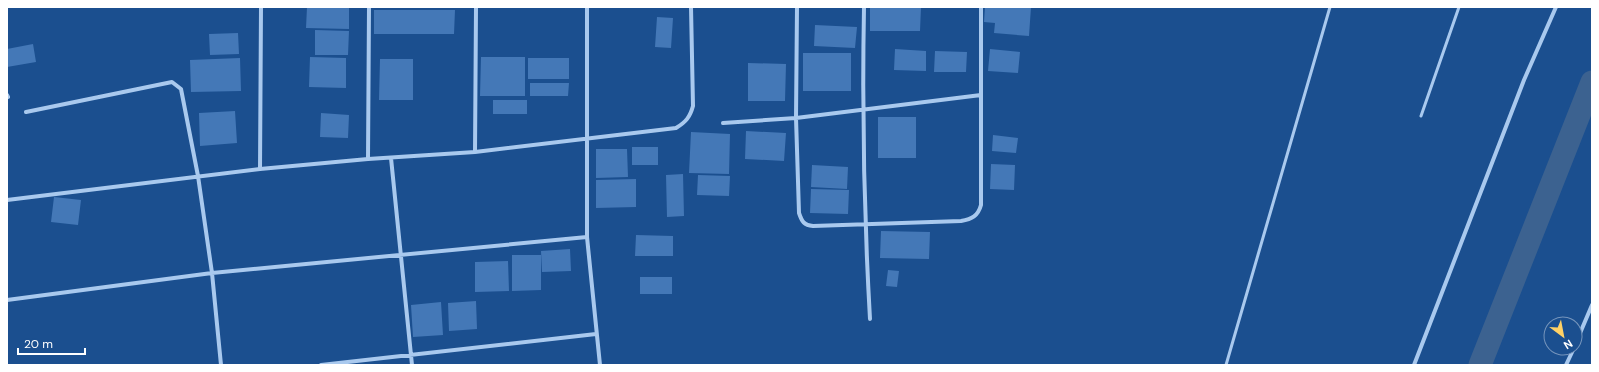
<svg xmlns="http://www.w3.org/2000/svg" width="1599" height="372" font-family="'DM Sans',sans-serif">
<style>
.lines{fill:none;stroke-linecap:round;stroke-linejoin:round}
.canal{stroke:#3c6290;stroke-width:23}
.building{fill:#4478b7}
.service{stroke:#a9c9ee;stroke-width:3}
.minor{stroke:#a9c9ee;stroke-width:4}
</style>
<rect width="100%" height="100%" fill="#1b4f8f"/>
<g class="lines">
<!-- canal -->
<path class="canal" d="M 1480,365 L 1592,82"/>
</g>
<!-- building -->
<path class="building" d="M 307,7 L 349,7 L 349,29 L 306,28 Z
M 870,7 L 921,7 L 920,31 L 870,31 Z
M 985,7 L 1031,7 L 1029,36 L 994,33 L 995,23 L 984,22 Z
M 374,10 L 455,10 L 454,34 L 374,34 Z
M 657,17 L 673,18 L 671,48 L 655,47 Z
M 815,25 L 857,27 L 855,48 L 814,46 Z
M 315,30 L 349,31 L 348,55 L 315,55 Z
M 238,33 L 239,54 L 210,55 L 209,34 Z
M 33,44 L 36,62 L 7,67 L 7,49 Z
M 895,49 L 926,51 L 926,71 L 894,70 Z
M 990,49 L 1020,52 L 1018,73 L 988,71 Z
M 935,51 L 967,52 L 966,72 L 934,72 Z
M 803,53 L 851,53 L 851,91 L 803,91 Z
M 310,57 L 346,58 L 346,88 L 309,87 Z
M 481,57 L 525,57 L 525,96 L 480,96 Z
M 240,58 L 241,91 L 191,92 L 190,60 Z
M 528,58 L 569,58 L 569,79 L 528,79 Z
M 380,59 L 413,59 L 413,100 L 379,100 Z
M 748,63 L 786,64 L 785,101 L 748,101 Z
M 530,83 L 569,83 L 568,96 L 530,96 Z
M 493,100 L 527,100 L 527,114 L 493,114 Z
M 235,111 L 237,143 L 200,146 L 199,113 Z
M 321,113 L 349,115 L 348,138 L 320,137 Z
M 878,117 L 916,117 L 916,158 L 878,158 Z
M 746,131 L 786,133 L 784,161 L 745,159 Z
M 691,132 L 730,134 L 729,174 L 689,173 Z
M 993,135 L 1018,138 L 1016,153 L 992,151 Z
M 632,147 L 658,147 L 658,165 L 632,165 Z
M 596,149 L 627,149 L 628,177 L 596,178 Z
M 991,164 L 1015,165 L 1014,190 L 990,189 Z
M 812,165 L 848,167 L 847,189 L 811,187 Z
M 683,174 L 684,216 L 667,217 L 666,175 Z
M 698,175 L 730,176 L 729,196 L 697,195 Z
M 636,179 L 636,207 L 596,208 L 596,180 Z
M 811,189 L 849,190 L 848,214 L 810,213 Z
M 54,197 L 81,200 L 78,225 L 51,222 Z
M 881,231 L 930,232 L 929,259 L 880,258 Z
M 636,235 L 673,236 L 673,256 L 635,256 Z
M 570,249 L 571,271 L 542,272 L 541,251 Z
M 512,255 L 541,255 L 541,290 L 512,291 Z
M 508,261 L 509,291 L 475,292 L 475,262 Z
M 888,270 L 899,271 L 897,287 L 886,286 Z
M 640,277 L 672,277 L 672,294 L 640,294 Z
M 476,301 L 477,329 L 449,331 L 448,303 Z
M 441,302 L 443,335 L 413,337 L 411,305 Z"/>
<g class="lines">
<!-- service -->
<path class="service" d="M 1421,116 L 1459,7
M 1226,365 L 1330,7"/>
<!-- minor -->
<path class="minor" d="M 587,7 L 587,237 L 600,365
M 797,7 L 796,118 L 799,213 C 802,222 804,225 813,226 L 961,221 C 972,219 978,216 981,205 L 981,7
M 864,7 C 862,111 864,215 870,319
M 7,95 L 8,97
M 26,112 L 172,82 L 181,89 L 198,176 L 212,273 L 221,365
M 723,123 L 796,118 L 981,95
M 475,152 L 476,7
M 391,158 L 412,365
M 368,159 L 369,7
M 260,169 L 261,7
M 7,200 L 260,169 L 368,159 L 475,152 L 676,128 C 686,122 690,117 693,106 L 691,7
M 7,300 L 212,273 L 587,237
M 1575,345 L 1592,305
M 321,365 L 596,334
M 1414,365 L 1524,80 L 1556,7
M 1566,365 L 1574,348"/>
</g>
<!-- border -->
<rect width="1599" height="372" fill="none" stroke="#ffffff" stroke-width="16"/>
<!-- north arrow -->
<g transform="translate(1563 336) rotate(148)"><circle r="19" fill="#1b4f8f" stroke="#7695bc"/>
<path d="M0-3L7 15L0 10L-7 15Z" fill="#ffd166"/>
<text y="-6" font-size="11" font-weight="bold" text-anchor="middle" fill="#ffffff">N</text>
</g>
<!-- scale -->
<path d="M18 348v6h67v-6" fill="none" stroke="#ffffff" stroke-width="2"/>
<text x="24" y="348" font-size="12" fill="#ffffff" stroke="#1b4f8f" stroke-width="3" paint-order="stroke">20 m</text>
</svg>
